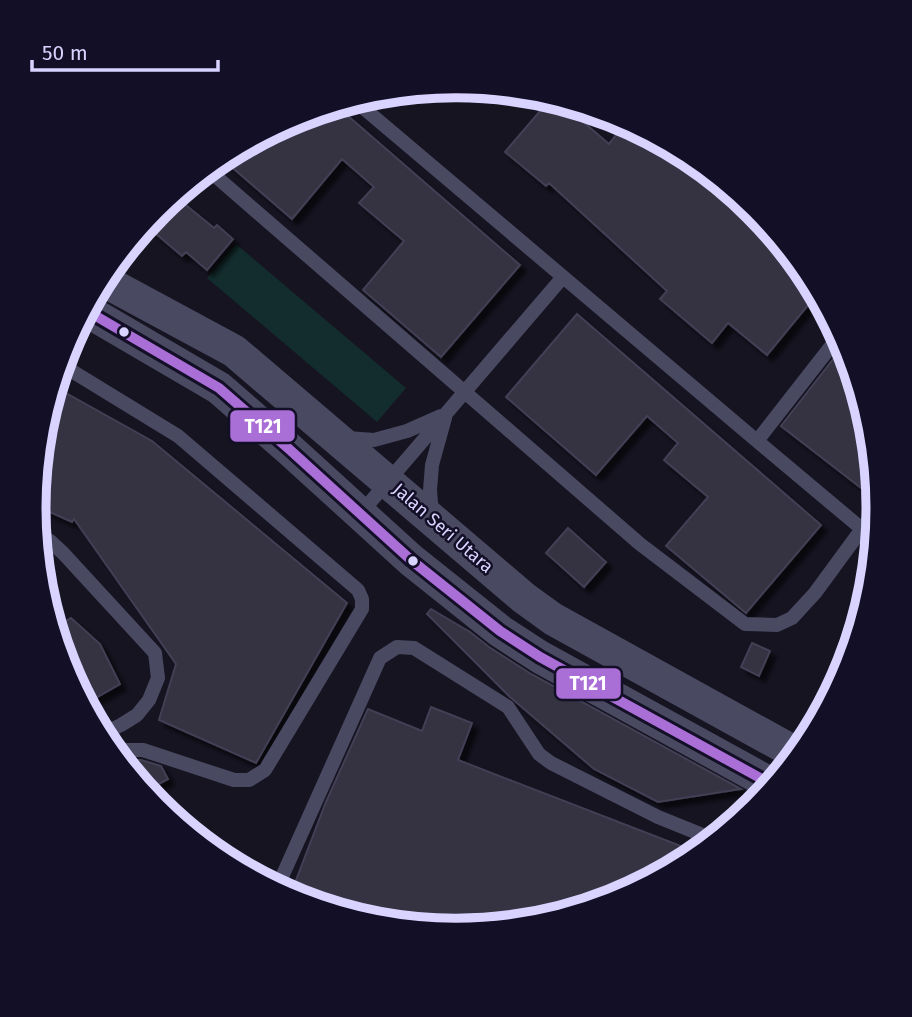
<svg xmlns="http://www.w3.org/2000/svg" width="912" height="1017" font-family="'Fira Sans',sans-serif">
<style>
.green{fill:#132c2d}
.building{fill:#343243;stroke:#433f54;stroke-width:2;filter:url(#shadow)}
.lines{fill:none;stroke-linecap:round;stroke-linejoin:round}
.service{stroke:#4a4962;stroke-width:14}
.tertiary{stroke:#4a4962;stroke-width:33}
.bus-1-casing{stroke:#130f26;stroke-width:16}
.bus-1{stroke:#aa6ed7;stroke-width:10}
.bus-dot{fill:#d9d4ff;stroke:#130f26;stroke-width:2.5}
.labels{text-anchor:middle;stroke-width:5;stroke-linejoin:round;paint-order:stroke}
.street-label{font-size:18px;fill:#d9d4ff;stroke:#130f26}
.rim{fill:none;stroke:#d9d4ff;stroke-width:9}
.line-badge{stroke:#130f26;stroke-width:2.5}
.badge-label{font-size:19px;text-anchor:middle;font-weight:bold;fill:#fff}
</style>
<defs>
<filter id="shadow"><feDropShadow dx="6" dy="6" stdDeviation="2" flood-color="#0009"/></filter>
</defs>
<rect width="100%" height="100%" fill="#161421"/>
<!-- green -->
<path class="green" d="M 236,244 L 406,388 L 377,422 L 207,278 Z"/>
<!-- building -->
<path class="building" d="M 546,104 L 567,108 L 609,144 L 623,126 L 646,148 L 653,141 L 755,210 L 770,233 L 764,241 L 790,262 L 814,298 L 767,355 L 728,323 L 712,343 L 660,299 L 667,291 L 549,183 L 546,186 L 505,152 Z
M 340,109 L 520,265 L 441,357 L 363,290 L 404,241 L 359,203 L 374,187 L 342,159 L 292,219 L 227,163 L 295,118 Z
M 176,197 L 214,228 L 217,225 L 233,239 L 207,270 L 186,252 L 182,256 L 147,226 L 164,205 Z
M 577,314 L 821,525 L 746,613 L 666,546 L 708,497 L 664,460 L 678,443 L 647,416 L 596,475 L 506,397 Z
M 845,344 L 847,347 L 877,498 L 874,498 L 781,426 Z
M 57,388 L 152,441 L 347,603 L 256,763 L 159,720 L 176,664 L 74,519 L 72,522 L 34,505 Z
M 568,528 L 606,562 L 584,587 L 546,553 Z
M 431,609 L 470,632 L 489,647 L 531,674 L 741,789 L 658,802 L 594,769 L 510,697 L 427,614 Z
M 71,618 L 100,644 L 120,684 L 87,703 L 65,670 L 57,626 Z
M 752,643 L 770,651 L 759,676 L 741,667 Z
M 431,707 L 472,723 L 458,760 L 691,850 L 617,899 L 456,931 L 294,899 L 290,896 L 326,802 L 368,709 L 422,731 Z
M 127,760 L 141,760 L 161,766 L 168,779 L 146,791 Z"/>
<g class="lines">
<!-- service -->
<path class="service" d="M 360,105 L 757,441 L 839,336
M 212,173 L 640,544 L 745,624 L 777,625 L 792,618 L 815,593 L 878,507
M 62,365 L 178,436 L 358,590 L 362,599 L 362,609 L 265,770 L 249,780 L 234,780 L 143,750 L 126,750 L 120,753
M 347,438 L 374,440 L 407,431 L 441,416
M 757,441 L 862,529
M 360,514 L 563,277
M 432,515 L 430,490 L 432,465 L 445,418
M 38,535 L 50,541 L 63,553 L 155,653 L 158,678 L 149,700 L 137,715 L 121,725 L 106,732
M 277,888 L 380,658 L 397,647 L 414,648 L 508,707 L 539,754 L 551,763 L 658,817 L 710,838"/>
<!-- tertiary -->
<path class="tertiary" d="M 108,283 L 234,351 L 524,598 L 553,619 L 792,751
M 89,312 L 219,388 L 289,449 L 411,560 L 500,631 L 540,657 L 771,784"/>
<defs>
<path id="bus-1" d="M 89,312 L 219,388 L 289,449 L 411,560 L 500,631 L 540,657 L 771,784"/>
</defs>
<!-- bus-1 casing -->
<use href="#bus-1" class="bus-1-casing"/>
<!-- bus-1 -->
<use href="#bus-1" class="bus-1"/>
</g>
<!-- markers -->
<g class="bus-dot">
<circle cx="124" cy="332" r="6"/>
<circle cx="413" cy="561" r="6"/>
</g>
<g class="labels">
<!-- street labels -->
<g class="street-label">
<text transform="translate(443 528) rotate(41)" y="6">Jalan Seri Utara</text>
</g>
</g>
<!-- crop -->
<path d="M0 0H912V1017H0ZM46 508a410 410 0 1 1 820 0a410 410 0 1 1-820 0Z" fill="#130f26" fill-rule="evenodd"/>
<path class="rim" d="M46 508a410 410 0 1 1 820 0a410 410 0 1 1-820 0Z"/>
<g class="line-badge">
<rect x="229" y="409" width="67" height="34" rx="7" fill="#aa6ed7"/>
<rect x="555" y="667" width="67" height="33" rx="7" fill="#aa6ed7"/>
</g>
<g class="badge-label">
<text x="263" y="433">T121</text>
<text x="588" y="690">T121</text>
</g>
<!-- scale -->
<path d="M32 60v10h186v-10" fill="none" stroke="#d9d4ff" stroke-width="3.5"/>
<text x="42" y="60" font-size="21" fill="#d9d4ff" stroke="#130f26" stroke-width="5" paint-order="stroke">50 m</text>
</svg>
